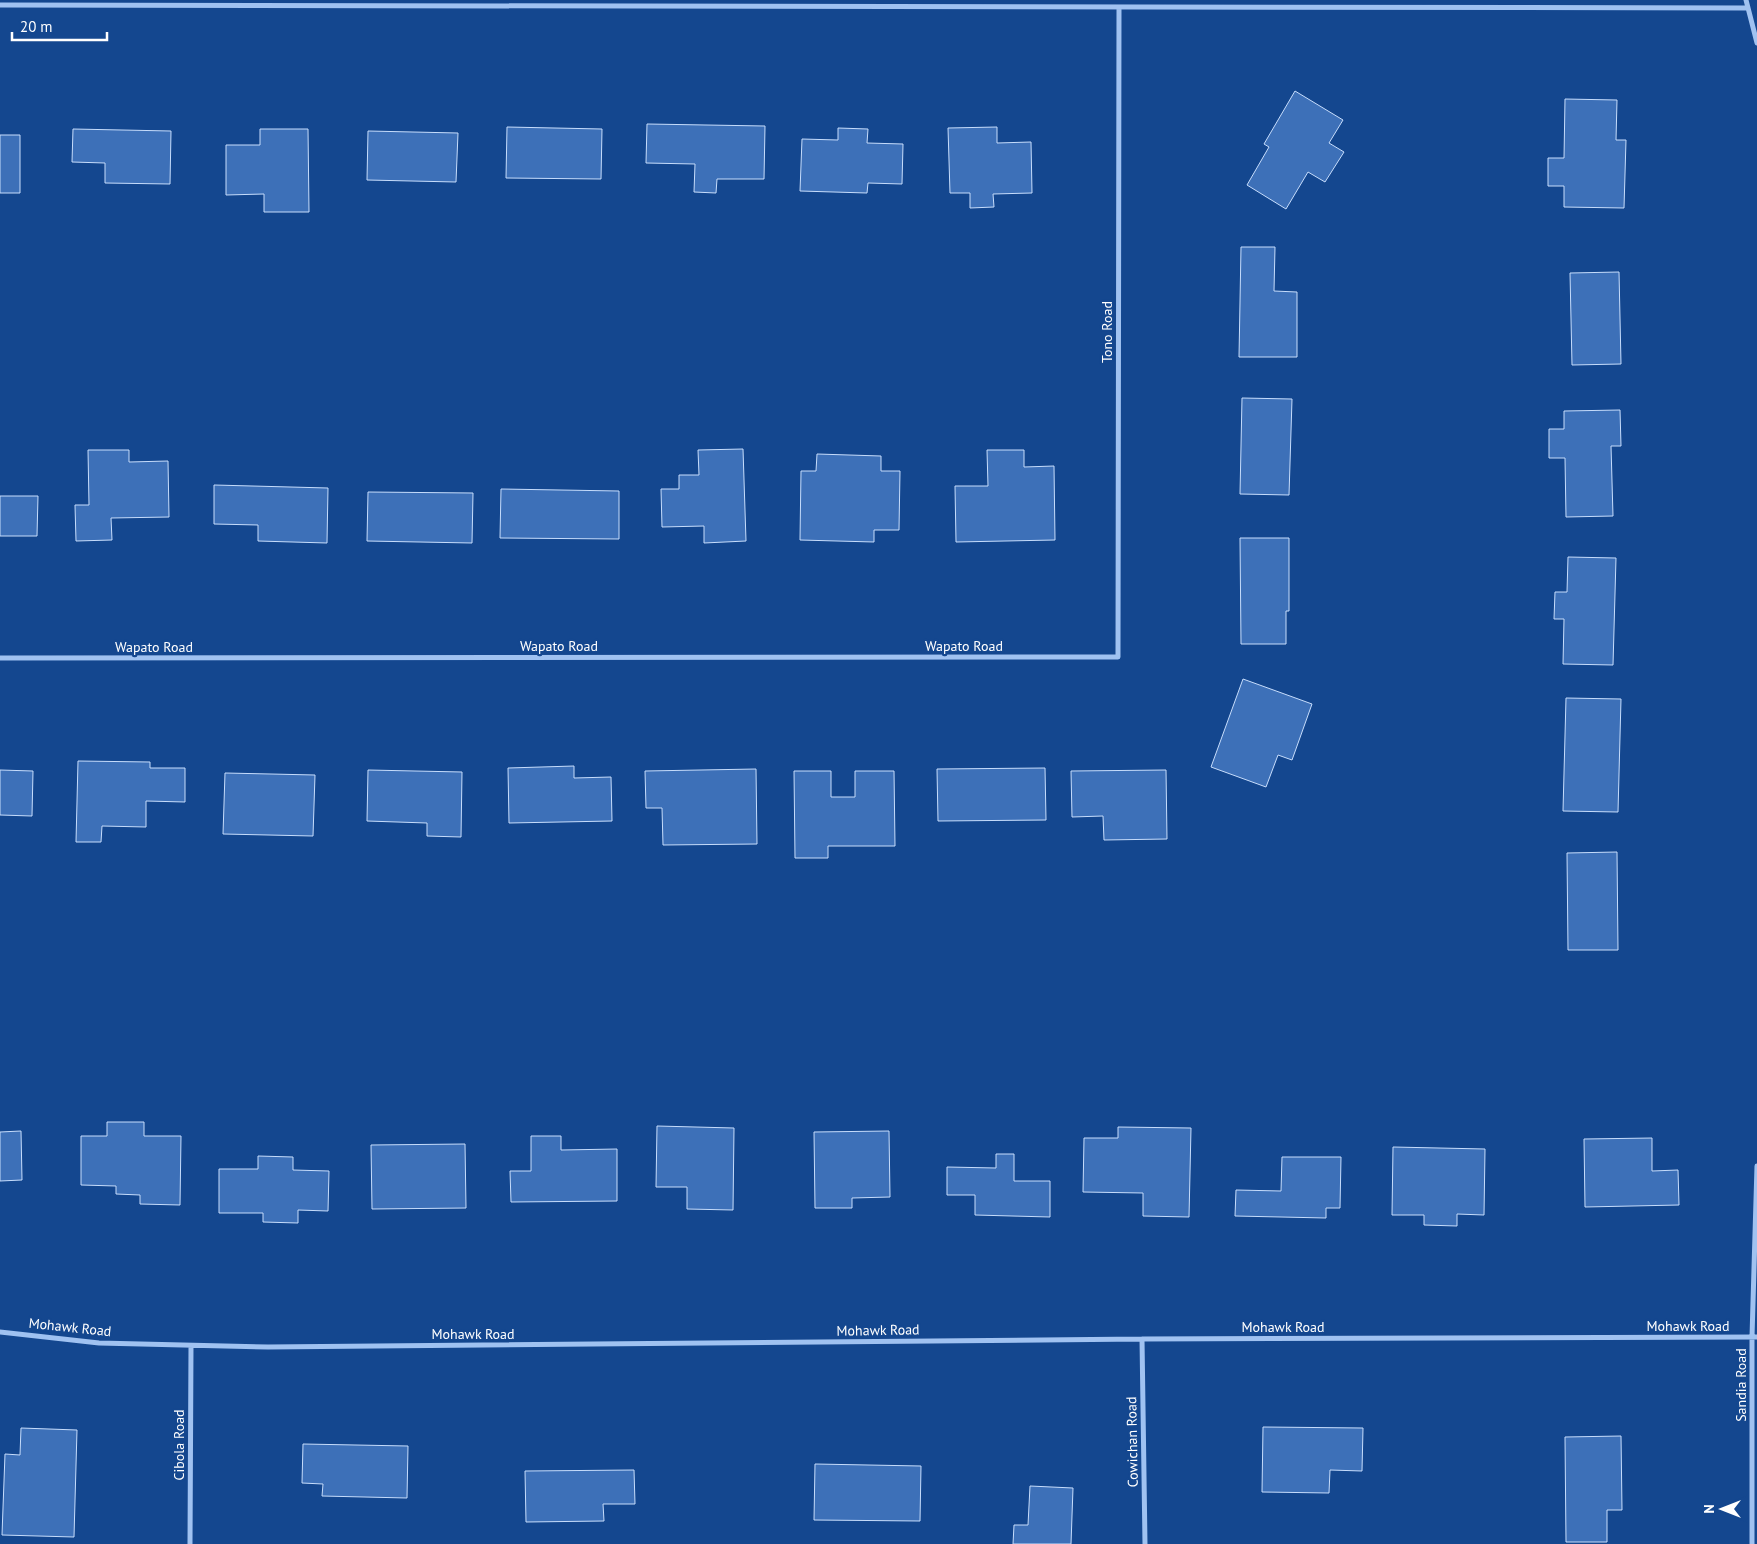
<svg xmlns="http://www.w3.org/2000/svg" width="1757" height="1544" font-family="'PT Sans',sans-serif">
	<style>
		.building { fill: #3d70b8; stroke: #c7ddfc }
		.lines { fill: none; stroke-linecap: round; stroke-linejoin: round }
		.street { stroke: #a0c2f1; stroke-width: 5 }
		.labels { text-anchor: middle; stroke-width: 4.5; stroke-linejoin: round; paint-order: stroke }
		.street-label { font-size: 14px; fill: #fff; stroke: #14478f }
	</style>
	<rect width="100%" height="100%" fill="#14478f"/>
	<!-- building -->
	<path class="building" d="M1295,91L1343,120L1329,143L1344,152L1325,182L1308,172L1286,209L1247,185L1269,147L1264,144Z
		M1565,99L1617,100L1616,140H1626L1624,208L1564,207V186H1548V158H1564Z
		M647,124L765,126L764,179H717L716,193L694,192L695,164L646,163Z
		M507,127L602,129L601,179L506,178Z
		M997,127V143L1031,142L1032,193L993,194L994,207L970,208V193H950L948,128Z
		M838,128L868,129L867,143L903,144L902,184L868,183L867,193L800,191L802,139L838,140Z
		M73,129L171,131L170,184L105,183V163L72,162Z
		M260,129H308L309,212H264V194L226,195V145H260Z
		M368,131L458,133L456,182L367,180Z
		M0,135H20V193H0Z
		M1241,247H1275L1274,291L1297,292V357H1239Z
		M1619,272L1621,364L1572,365L1570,273Z
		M1242,398L1292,399L1289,495L1240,494Z
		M1620,410L1621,446H1611L1613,516L1566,517L1565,458H1549V429H1564V411Z
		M743,449L746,541L704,543V526L662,527L661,489H679V475H699L698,450Z
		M88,450H129V462L168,461L169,517L111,518L112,540L76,541L75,505H89Z
		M987,450H1024V467L1054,466L1055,540L956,542L955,486H988Z
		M817,454L881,456V471H900L899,530H874V542L800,540L801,471H816Z
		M214,485L328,488L327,543L258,541V525L214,524Z
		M501,489L619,491V539L500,538Z
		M368,492L473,493L472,543L367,541Z
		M0,496H38L37,536H0Z
		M1240,538H1289V611H1286V644H1241Z
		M1568,557L1616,558L1613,665L1563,664L1564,619H1554L1555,592H1567Z
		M1243,679L1312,704L1292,760L1278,755L1266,787L1211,767Z
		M1566,698L1621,699L1618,812L1563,811Z
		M78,761L150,762V768H185V802L146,801V827L102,826L101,842H76Z
		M574,766V778L611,777L612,821L509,823L508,768Z
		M1045,768L1046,820L938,821L937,769Z
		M756,769L757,844L663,845L662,808H646L645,771Z
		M0,770L33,771L32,816L0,815Z
		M368,770L462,772L461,837L427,836V823L367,821Z
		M1166,770L1167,839L1104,840L1103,816L1072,817L1071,771Z
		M794,771H831V797H855V771H894L895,846H828V858H795Z
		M225,773L315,775L313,836L223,834Z
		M1617,852L1618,950H1568L1567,853Z
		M107,1122H144V1136H181L180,1205L140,1204V1195L116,1194V1186L81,1185V1136H107Z
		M657,1126L734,1128L733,1210L687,1209V1187H656Z
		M1118,1127L1191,1128L1189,1217L1143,1216V1193L1083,1192L1084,1138H1118Z
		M21,1131L22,1180L0,1181V1132Z
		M889,1131L890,1197L852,1198V1208H815L814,1132Z
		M531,1136H561V1150L617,1149V1201L511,1202L510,1171H531Z
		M1652,1138V1171L1678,1170L1679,1205L1585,1207L1584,1139Z
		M465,1144L466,1208L372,1209L371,1145Z
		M1393,1147L1485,1149L1484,1215L1457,1214V1226L1424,1225V1215H1392Z
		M996,1154H1014V1181H1050V1217L975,1215V1195H947V1167L996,1168Z
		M258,1156L293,1157V1170L329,1171L328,1211L298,1210V1223L263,1222V1213H219V1169H258Z
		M1282,1157H1341L1340,1208H1326V1218L1235,1216L1236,1190L1281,1191Z
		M1263,1427L1363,1428L1362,1471L1330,1470L1329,1493L1262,1492Z
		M21,1428L77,1430L74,1537L2,1535L5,1454L20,1455Z
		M1621,1436L1622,1510H1607V1542H1566L1565,1437Z
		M303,1444L408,1446L407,1498L322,1496L323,1484L302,1483Z
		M815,1464L921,1466L920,1521L814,1520Z
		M634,1470L635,1504H603L604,1521L526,1522L525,1471Z
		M1030,1486L1073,1488L1071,1544H1013L1014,1525H1028Z"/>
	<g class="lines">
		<!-- street -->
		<path class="street" d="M1746,0L1757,43
			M0,5L1747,8
			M0,658L1118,657L1119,8
			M0,1332L99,1343L268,1347L1142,1339L1757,1337
			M1142,1339L1145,1544
			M190,1544L191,1346
			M1752,1544V1337L1757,1166"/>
	</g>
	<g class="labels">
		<!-- street labels -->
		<g class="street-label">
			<text transform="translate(1107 332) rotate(-90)" y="5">Tono Road</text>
			<text x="559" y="651">Wapato Road</text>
			<text x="964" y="651">Wapato Road</text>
			<text x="154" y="652">Wapato Road</text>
			<text x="1688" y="1331">Mohawk Road</text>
			<text transform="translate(70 1327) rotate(6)" y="5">Mohawk Road</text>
			<text x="1283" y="1332">Mohawk Road</text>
			<text transform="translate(878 1330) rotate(-1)" y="5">Mohawk Road</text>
			<text x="473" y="1339">Mohawk Road</text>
			<text transform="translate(1741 1385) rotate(-90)" y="5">Sandia Road</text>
			<text transform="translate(1132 1442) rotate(-91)" y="5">Cowichan Road</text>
			<text transform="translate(179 1445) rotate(-90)" y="5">Cibola Road</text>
		</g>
	</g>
	<!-- north arrow -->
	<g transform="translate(1722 1509) rotate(270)" stroke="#14478f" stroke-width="4" paint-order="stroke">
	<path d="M0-4L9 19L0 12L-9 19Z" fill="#ffffff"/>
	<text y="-8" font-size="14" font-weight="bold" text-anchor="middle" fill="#ffffff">N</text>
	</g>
	<!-- scale -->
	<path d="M12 32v8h95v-8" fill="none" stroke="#ffffff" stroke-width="2.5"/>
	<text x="20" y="32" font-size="15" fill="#ffffff" stroke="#14478f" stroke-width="4" paint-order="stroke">20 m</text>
</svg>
